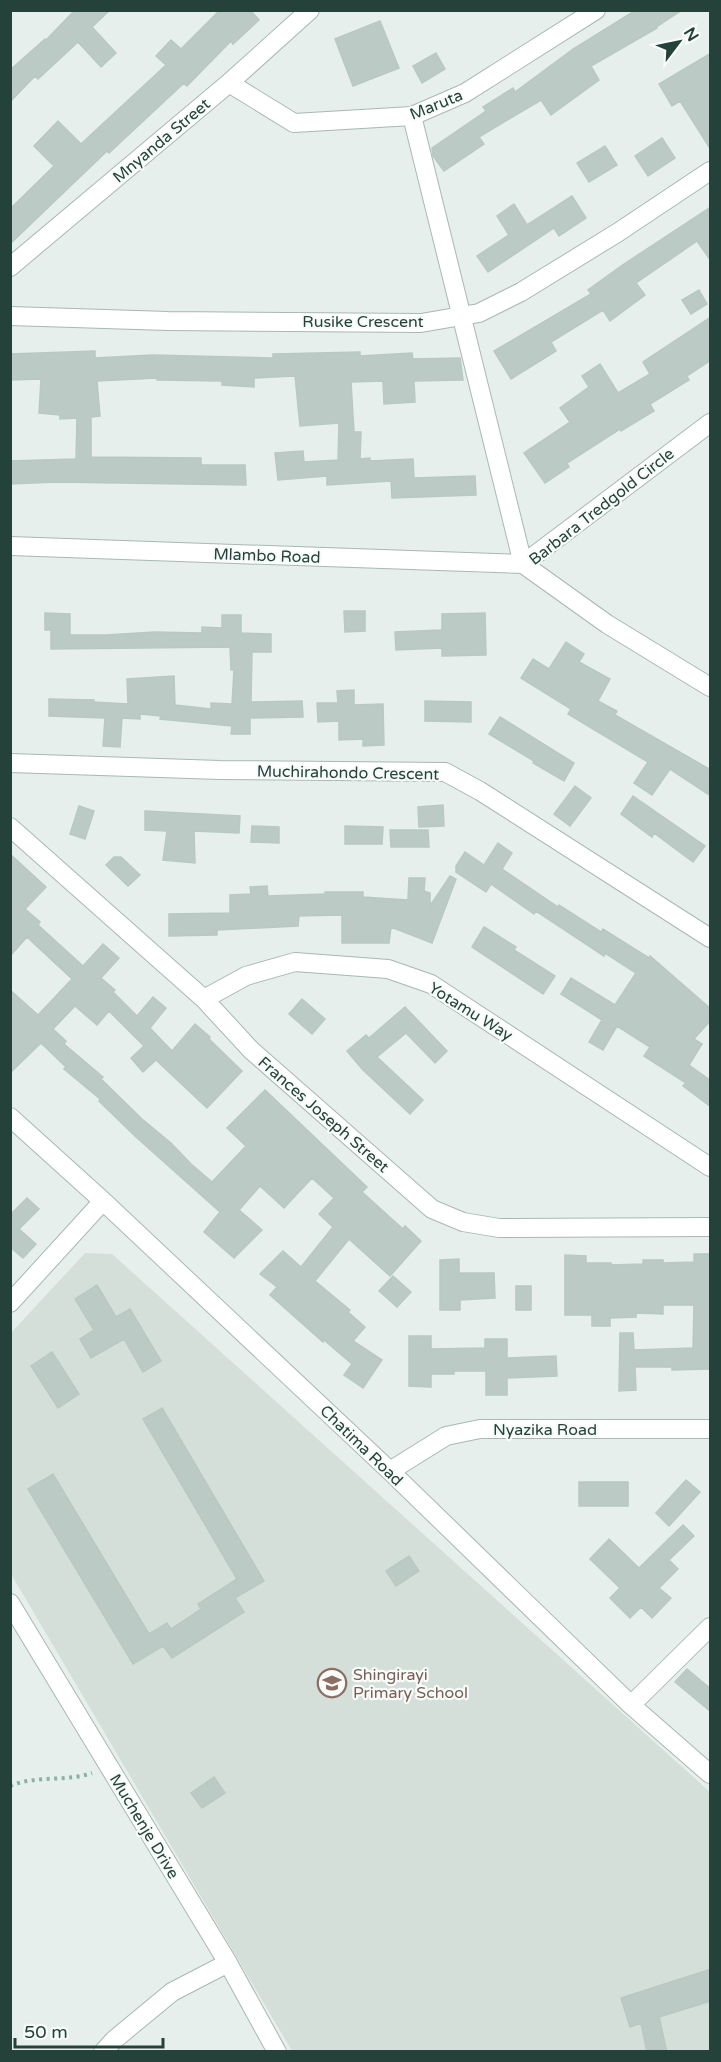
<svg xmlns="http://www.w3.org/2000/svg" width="721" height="2062" font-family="'Varela Round',sans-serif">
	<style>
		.built { fill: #d4dfda }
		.building { fill: #bbcac4; stroke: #b8c9c2; stroke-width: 1.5 }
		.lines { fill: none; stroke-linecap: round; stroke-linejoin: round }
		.minor-casing { stroke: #a8b8b2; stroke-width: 20 }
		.path { stroke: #86b3a5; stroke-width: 4; stroke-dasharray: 3 4.5; stroke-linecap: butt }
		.minor { stroke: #fff; stroke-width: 18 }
		.labels { text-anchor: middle; stroke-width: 4.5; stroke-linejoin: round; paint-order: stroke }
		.street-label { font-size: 16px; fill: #24423a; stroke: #f7fbf9 }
		.education-label { font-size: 16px; fill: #785e54; stroke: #f7fbf9; text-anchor: start }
	</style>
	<rect width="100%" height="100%" fill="#e6efeb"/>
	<!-- built -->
	<path class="built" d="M85,1253L112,1254L710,1792V2051H292L11,1574L10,1334Z"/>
	<!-- building -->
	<path class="building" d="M75,10H110L92,27L116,53L101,67L78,42L38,79L35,76L10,102V70L45,39L46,40Z
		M220,10H250L259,20L233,44L231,41L187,86L184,83L109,153L107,151L10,244V209L54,166L34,146L58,121L81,144L166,65L156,56L171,40L181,49Z
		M636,10H682L656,27L657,28L591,66L599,80L551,115L541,100L479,137L484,144L444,171L433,156L432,148L486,111L483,107L513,88L515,92L573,49Z
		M380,21L399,68L353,86L335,39Z
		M436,53L445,69L422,83L413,66Z
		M711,53V150L680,101L672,106L659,84Z
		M662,138L675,158L648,176L635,156Z
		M605,146L617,165L589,182L577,163Z
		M572,196L586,218L559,236L554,228L488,272L477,256L509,235L497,216L514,204L527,225Z
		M711,207V261L697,241L636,283L645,295L610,321L603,310L551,342L556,351L511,379L494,351L591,294L588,290L621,266Z
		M699,290L707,304L691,314L682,300Z
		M711,317V360L687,376L689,380L650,404L654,411L621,431L620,429L567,463L569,467L545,483L524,453L570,422L560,408L589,387L582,376L600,364L618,393L650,374L643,362Z
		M95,351V358L152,355L273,358V354L360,352V356L412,353L413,359L460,358L463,380L414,381L415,402L384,404L383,381L351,382L354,432H361L360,459L370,458V461L413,459L414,478L475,476L476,495L392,498L391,481L327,485V476L278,480L275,453L303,451L304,462L338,460L339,423L300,426L295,376L254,378V387L222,385V381L157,380V378L97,381L100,416L91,417V457L201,458V465H245L246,485L56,482L10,484V461L76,459L77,418L60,419V415L39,413L41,379L10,380V354Z
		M344,611H365V631L345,632Z
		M45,613L70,614V635H106L154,632L202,633V627L222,628V615H241V633L271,634V652H252L251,702L302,701L303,717L250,718V734H231L232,726L160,719L161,716L140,714V719L122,718L120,747L103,746L105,718L49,716V699L94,700V702L128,704L127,679L174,676L175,705L211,709V703L232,704L234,670H231L230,647L51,649V630H45Z
		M485,613L486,655L442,656V648L396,650L395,632L442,630V614Z
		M566,642L584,654L579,662L610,679L598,701L617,711L615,715L711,770V796L670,769L652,795L634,783L648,762L568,714L571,709L521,678L533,659L549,669Z
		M354,690V705L383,704L384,745L363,746V739L339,740V721L318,722L317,703H338L337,691Z
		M425,701L471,702V722L425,721Z
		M500,717L574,763L564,781L533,763L534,761L489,734Z
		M575,786L591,798L570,826L554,814Z
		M633,796L705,846L693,862L654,833L652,837L621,814Z
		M443,805L444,826L419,827L418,807Z
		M79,806L94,811L85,839L70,834Z
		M145,811L240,816L239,833L194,831L195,863L163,860L167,831L145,830Z
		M252,826L279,827V843L251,842Z
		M345,826L383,827L382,844H345Z
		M390,830H428L429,847H391Z
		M498,843L512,853L502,869L558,907L559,905L601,932L603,929L649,958L650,956L711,1009V1020L694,1039L702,1044L689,1065L711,1081V1107L683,1086L686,1083L644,1056L650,1047L617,1026L603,1050L589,1042L602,1020L561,994L571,978L615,1005L636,973L605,953L604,956L536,911L534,914L491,884L486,892L456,872V866L465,852L484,865Z
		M10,854L46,887L25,909L40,922L38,925L83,966L103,944L119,958L101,978L115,990L113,992L137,1016L153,997L166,1008L150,1028L172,1051L195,1024L210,1037L209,1039L242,1071L207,1108L156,1060L143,1072L131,1058L144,1046L109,1011L97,1025L75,1006L53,1029L66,1041L64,1044L103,1077L101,1079L142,1119L171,1143L191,1164L212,1182L246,1146L227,1128L265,1090L367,1187L362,1192L403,1229L405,1226L421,1241L390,1276L349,1239L315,1281L350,1310L348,1312L365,1327L353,1341L382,1360L363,1388L344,1375L352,1364L324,1340L323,1342L270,1295L277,1287L260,1274L283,1251L301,1267L333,1227L319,1214L334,1198L312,1178L284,1208L260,1186L239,1210L262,1230L234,1258L204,1232L220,1212L136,1137L99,1101L100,1099L64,1069L66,1067L41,1043L10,1073V990L38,1015L72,979L27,937L10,956Z
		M114,857H121L140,875L128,886L106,865Z
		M450,876L456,879L432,943L391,927L389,943H342V915L299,916L298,926L217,930V935L169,936V914L230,913V895L251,894L250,887L267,886L268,896L325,894V892H363V897L408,900L409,878H425L424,891L430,893V906Z
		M484,927L516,947L514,950L555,976L543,994L472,947Z
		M302,999L325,1019L312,1034L289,1014Z
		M405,1007L447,1051L435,1063L406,1033L377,1057L423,1100L410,1114L363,1070L347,1051L366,1035L369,1038Z
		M27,1198L39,1209L19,1229L36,1244L23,1258L10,1247V1215Z
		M694,1254H711L710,1369L672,1370V1367H635L636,1390L619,1391L620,1333H633L634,1350L693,1348L694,1305H663V1314L636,1313V1317L610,1318V1326H592V1315H565V1255L586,1256V1263H611V1265L643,1264V1260H663V1263L694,1262Z
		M459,1259V1273H494L495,1298L460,1300V1310H440V1260Z
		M393,1276L411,1292L397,1307L379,1291Z
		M97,1285L116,1317L130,1309L161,1361L143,1372L124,1339L91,1358L80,1339L94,1330L75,1299Z
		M516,1286H531V1310H516Z
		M409,1336H431V1349L485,1348V1339H507V1358L556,1356L557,1376L507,1378V1395H486V1371H454V1374H431V1387L409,1386Z
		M52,1352L79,1394L58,1408L31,1366Z
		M162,1408L264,1581L235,1598L244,1612L172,1658L163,1646L133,1664L28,1489L53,1474L149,1634L167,1623L171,1629L201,1609L198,1604L237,1579L143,1419Z
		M686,1480L700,1492L669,1526L656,1513Z
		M579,1482H628V1506H579Z
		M683,1525L694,1536L669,1560L678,1569L659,1588L671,1598L652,1618L641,1607L630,1618L610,1598L620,1588L590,1559L609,1539L639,1568Z
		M409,1556L419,1571L396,1586L386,1571Z
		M687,1669L711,1689V1712L675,1682Z
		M214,1777L225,1793L202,1808L191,1793Z
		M711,1969V2001L659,2017L667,2052H647L641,2023L630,2027L621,1998Z"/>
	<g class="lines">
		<!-- minor casing -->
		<g class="minor-casing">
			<path id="minor" d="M229,83L294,123L412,116L465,93L596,10
				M10,267L229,83L310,10
				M10,316L168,321L421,323L479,313L521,292L617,233L710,171
				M710,423L523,564L607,624L710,687
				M10,546L523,564L412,116
				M10,763L220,770L445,772L480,791L710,938
				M10,827L204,999L251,1050L432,1209L463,1222L499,1228L710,1227
				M204,999L246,976L295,962L388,969L431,984L710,1167
				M10,1117L103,1201L390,1471L631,1705L710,1774
				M10,1303L103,1201
				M390,1471L446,1436L480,1429H710
				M10,1603L228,1963L277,2052
				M631,1705L710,1627
				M103,2052L114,2040L172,1992L228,1963"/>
		</g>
		<!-- path -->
		<path class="path" d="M10,1786C35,1775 66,1782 92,1773"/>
		<!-- minor -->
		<use href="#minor" class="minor"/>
	</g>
	<!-- icons -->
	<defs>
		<g id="school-ring" transform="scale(1.5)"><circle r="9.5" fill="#f7fbf9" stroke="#8d6e63" stroke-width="1.5"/><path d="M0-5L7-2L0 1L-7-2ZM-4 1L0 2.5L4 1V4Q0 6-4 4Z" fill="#8d6e63"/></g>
	</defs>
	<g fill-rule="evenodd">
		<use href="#school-ring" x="332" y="1683"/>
	</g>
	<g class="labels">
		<!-- street labels -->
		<g class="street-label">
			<text transform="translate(436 104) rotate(-22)" y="6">Maruta</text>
			<text transform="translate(161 140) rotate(-40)" y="6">Mnyanda Street</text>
			<text x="363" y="327">Rusike Crescent</text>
			<text transform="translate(601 506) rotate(-38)" y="6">Barbara Tredgold Circle</text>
			<text transform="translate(267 555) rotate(2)" y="6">Mlambo Road</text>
			<text transform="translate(348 772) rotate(1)" y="6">Muchirahondo Crescent</text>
			<text transform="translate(471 1011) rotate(32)" y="6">Yotamu Way</text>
			<text transform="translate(324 1114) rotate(41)" y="6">Frances Joseph Street</text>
			<text x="545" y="1435">Nyazika Road</text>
			<text transform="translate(362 1445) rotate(44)" y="6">Chatima Road</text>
			<text transform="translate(145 1826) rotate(59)" y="6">Muchenje Drive</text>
		</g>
		<!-- education labels -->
		<g class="education-label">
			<text x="353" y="1680">Shingirayi<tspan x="353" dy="18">Primary School</tspan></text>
		</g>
	</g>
	<!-- border -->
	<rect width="721" height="2062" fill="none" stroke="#24423a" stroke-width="24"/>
	<!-- north arrow -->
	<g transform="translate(679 42) rotate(58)" stroke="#f7fbf9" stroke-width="4.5" paint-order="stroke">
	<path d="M0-4.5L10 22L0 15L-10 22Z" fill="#24423a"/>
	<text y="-9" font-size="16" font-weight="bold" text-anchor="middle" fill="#24423a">N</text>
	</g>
	<!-- scale -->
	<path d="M15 2038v9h148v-9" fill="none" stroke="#24423a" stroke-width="3"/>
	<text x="24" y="2038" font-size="18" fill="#24423a" stroke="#f7fbf9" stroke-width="4.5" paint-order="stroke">50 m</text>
</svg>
